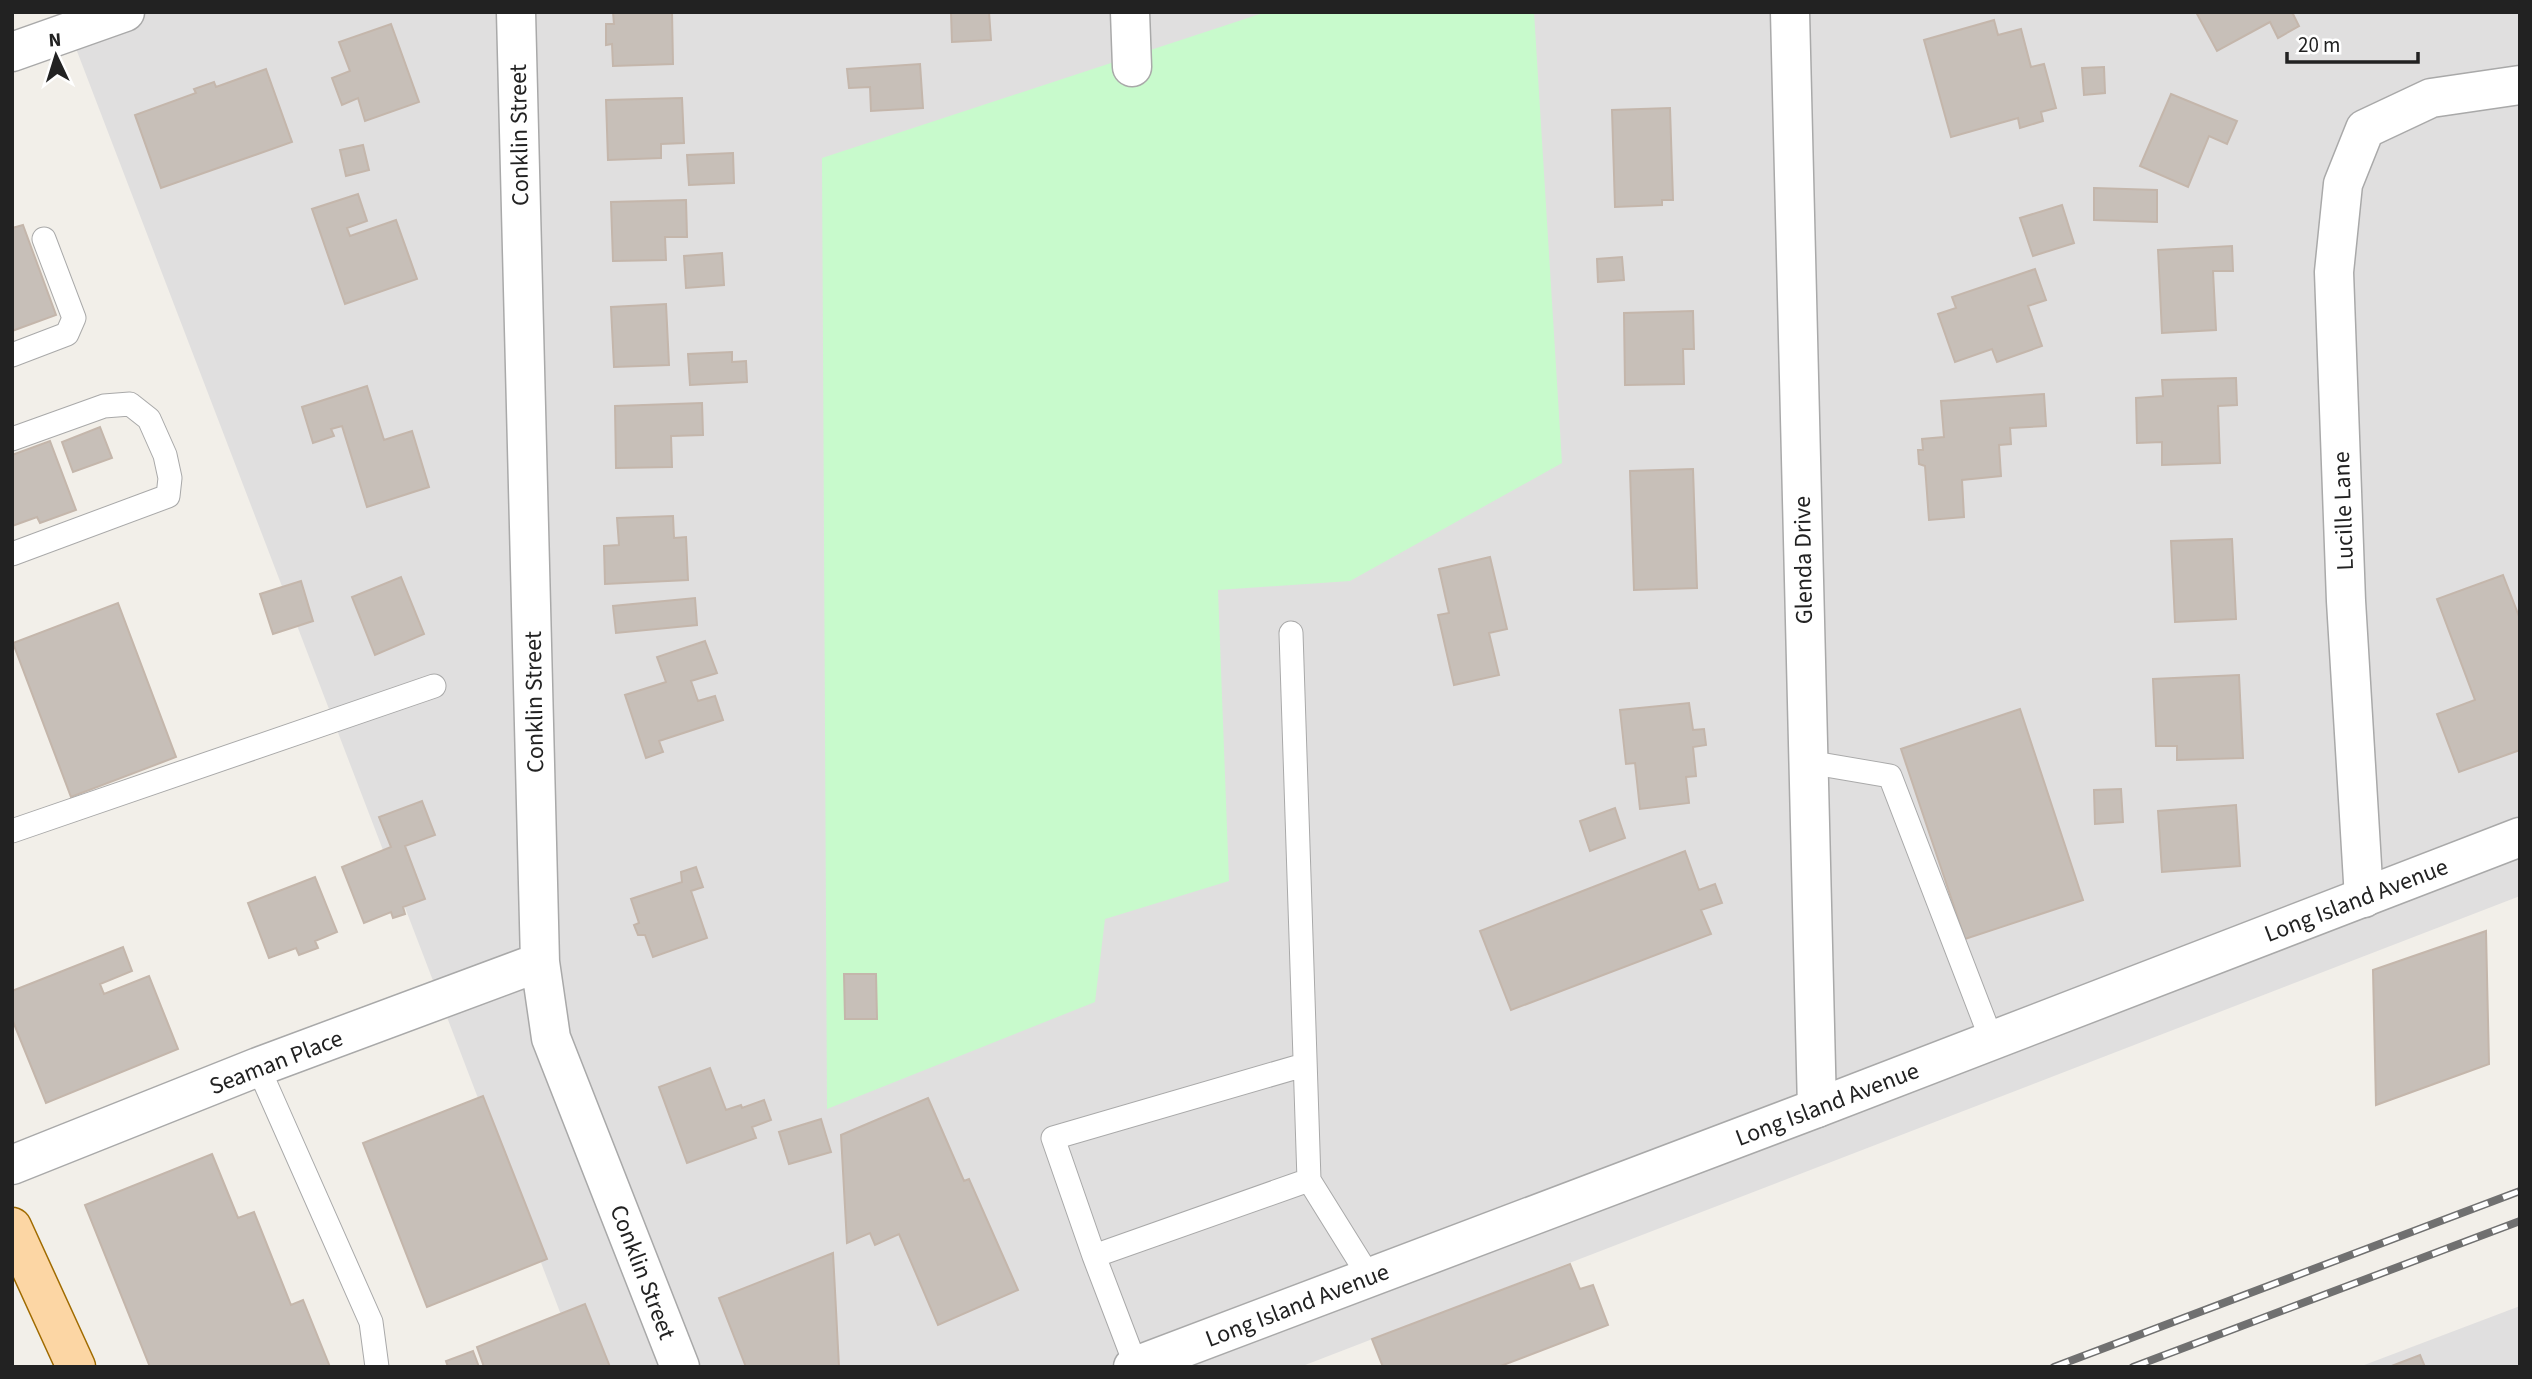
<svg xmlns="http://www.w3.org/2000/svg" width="2532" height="1379" font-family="'Source Sans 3',sans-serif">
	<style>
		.residential { fill: #e0dfdf }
		.park { fill: #c8facc }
		.building { fill: #c7bfb8; stroke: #c4b6ab; stroke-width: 2 }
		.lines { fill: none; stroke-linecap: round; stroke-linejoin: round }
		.service-casing { stroke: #a9a9a9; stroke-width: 25 }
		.minor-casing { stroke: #a9a9a9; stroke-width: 41 }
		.tertiary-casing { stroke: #a9a9a9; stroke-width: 41 }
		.primary-casing { stroke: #a06b00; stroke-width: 41 }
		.service { stroke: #fff; stroke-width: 23 }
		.minor { stroke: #fff; stroke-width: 38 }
		.tertiary { stroke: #fff; stroke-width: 38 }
		.primary { stroke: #fcd6a4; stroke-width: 38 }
		.rail-casing { stroke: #707070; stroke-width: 8 }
		.rail { stroke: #fff; stroke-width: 5; stroke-dasharray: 16; stroke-linecap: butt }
		.labels { text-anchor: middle; stroke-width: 5; stroke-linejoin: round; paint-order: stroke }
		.street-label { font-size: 24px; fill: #222; stroke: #fff }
	</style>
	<rect width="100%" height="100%" fill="#f2efe9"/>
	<!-- residential -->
	<path class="residential" d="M62,12H2520V896L1300,1367H581Z
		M2520,1306V1367H2359Z"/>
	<!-- park -->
	<path class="park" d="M1266,12H1534L1562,463L1350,581L1218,590L1229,881L1105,919L1095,1002L827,1109L822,158Z"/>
	<!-- building -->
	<path class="building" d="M613,12H672L673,64L613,66L612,44L606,45V24H614Z
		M951,12H989L991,40L952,42Z
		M2196,12H2292L2299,26L2278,38L2270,22L2217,51Z
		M1994,20L1998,35L2021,29L2031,67L2044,64L2056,108L2041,112L2043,121L2020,128L2018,118L1951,137L1924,40Z
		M391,24L419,102L365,121L358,98L342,105L332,78L350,71L339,42Z
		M920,64L923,108L871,111L870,87L849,88L847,69Z
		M2104,67L2105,93L2084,95L2082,68Z
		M266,69L292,142L161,188L135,115L196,93L194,89L214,82L216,87Z
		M2171,94L2237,121L2227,144L2209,136L2188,187L2140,166Z
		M682,98L684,143L661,144V158L608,160L606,100Z
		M1670,108L1673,200H1662V205L1615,207L1612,110Z
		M363,145L369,170L346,176L340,150Z
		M733,153L734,183L689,185L687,155Z
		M2094,188L2157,190V222L2094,220Z
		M358,194L367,221L347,228L350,236L396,220L417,279L345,304L312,209Z
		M686,200L687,237H665L666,260L613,261L611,202Z
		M2062,205L2074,243L2033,256L2020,218Z
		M23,225L56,315L12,331V228Z
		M2232,246L2233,271H2213L2216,330L2162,333L2158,250Z
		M722,253L724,285L686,288L684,256Z
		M1622,257L1624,280L1598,282L1597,259Z
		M2035,269L2046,300L2028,306L2042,346L1997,362L1992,349L1955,362L1938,314L1956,308L1952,297Z
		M666,304L669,365L614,367L611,307Z
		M1693,311L1694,349H1683L1684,384L1625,385L1624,313Z
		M732,352V362L746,361L747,382L690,385L688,354Z
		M2236,378L2237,405L2218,406L2220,463L2162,465V442L2137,443L2136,398L2163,396L2162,380Z
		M367,386L384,440L412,431L429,487L367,507L342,426L331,429L334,436L313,443L302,407Z
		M2044,394L2046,426L2010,428L2011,444L1999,445L2001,476L1962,480L1964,517L1929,520L1925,466L1919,464L1918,450H1923L1922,439L1944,437L1941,401Z
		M702,403L703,435L671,436L672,467L616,468L615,406Z
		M100,427L112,458L73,472L62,442Z
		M50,441L76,510L40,523L37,517L12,526V455Z
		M1693,469L1697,588L1634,590L1630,471Z
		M673,516L674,538L686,537L688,580L605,584L604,546L619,545L617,518Z
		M2232,539L2236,619L2175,622L2171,541Z
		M1490,557L1507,629L1489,633L1499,675L1454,685L1438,615L1449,613L1439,569Z
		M2503,575L2520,619V750L2459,772L2437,714L2475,700L2437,599Z
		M401,577L424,634L375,655L352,597Z
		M301,581L313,621L273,634L260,594Z
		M695,598L697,625L616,633L613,606Z
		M118,603L176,757L71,797L13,643Z
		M705,641L717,673L691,681L698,701L715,696L723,720L659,741L663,752L646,758L625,695L666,682L657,657Z
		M2239,675L2243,758L2177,760V746H2156L2153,679Z
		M1689,703L1693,730L1704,729L1706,745L1693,747L1696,776L1686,777L1689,803L1640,809L1635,763L1626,764L1620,710Z
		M2020,709L2083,900L1965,939L1901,749Z
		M2121,789L2123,822L2095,824L2094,790Z
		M422,801L435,835L405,846L425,899L403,907L405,914L393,918L391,912L364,923L342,867L391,847L379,817Z
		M2236,805L2240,866L2162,872L2158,811Z
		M1615,808L1625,838L1590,851L1580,821Z
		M1685,851L1699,890L1715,884L1722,903L1701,910L1711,934L1511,1010L1480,931Z
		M696,867L703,887L691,891L707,938L653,957L645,935H638L634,925L639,923L631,899L682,882L681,872Z
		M315,877L337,932L315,941L318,948L299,955L296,948L269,958L248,903Z
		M2486,931L2489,1064L2376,1105L2373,970Z
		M123,947L132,971L100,984L104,994L149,976L178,1049L46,1103L12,1019V991Z
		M844,974H876L877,1019H845Z
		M710,1068L726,1110L741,1105L742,1108L764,1100L771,1120L752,1127L756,1138L687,1163L659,1087Z
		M483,1096L547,1259L427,1307L363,1143Z
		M928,1098L964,1181L969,1179L1018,1290L938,1325L899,1234L875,1245L870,1233L847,1243L841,1135Z
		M821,1119L831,1152L789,1164L779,1132Z
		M212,1154L238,1218L254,1212L291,1305L303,1300L330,1367H150L85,1205Z
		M833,1253L839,1367H746L719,1298Z
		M1570,1264L1580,1289L1593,1285L1608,1325L1498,1367H1383L1372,1339Z
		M585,1304L610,1367H484L477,1347Z
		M473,1351L479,1367H448L446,1361Z
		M2420,1355L2425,1367H2389Z"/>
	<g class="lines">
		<!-- service casing -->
		<g class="service-casing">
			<path id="service" d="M12,355L67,334L74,318L44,239
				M12,439L104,406L130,404L149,419L165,455L170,478L168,496L12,554
				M1291,633L1309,1180L1370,1278
				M1808,762L1890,776L1992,1041
				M12,831L434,686
				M258,1067L371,1322L377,1367
				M1094,1256L1309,1180
				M1136,1366L1094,1256L1053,1138L1304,1065"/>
		</g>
		<!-- minor casing -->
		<g class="minor-casing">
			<path id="minor" d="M516,12L540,962L551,1038L680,1367
				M1130,12L1132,67
				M1790,12L1817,1108
				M12,52L125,12
				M2364,898L2346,601L2334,272L2343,184L2365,129L2431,98L2520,85
				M12,1165L258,1067L540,962"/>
		</g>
		<!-- tertiary casing -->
		<g class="tertiary-casing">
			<path id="tertiary" d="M1133,1367L1817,1108L2520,837"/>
		</g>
		<!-- primary casing -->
		<g class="primary-casing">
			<path id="primary" d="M12,1227L76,1367"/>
		</g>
		<!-- service -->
		<use href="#service" class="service"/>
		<!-- minor -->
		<use href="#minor" class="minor"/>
		<!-- tertiary -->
		<use href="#tertiary" class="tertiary"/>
		<!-- primary -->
		<use href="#primary" class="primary"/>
		<!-- rail casing -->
		<g class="rail-casing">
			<path id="rail" d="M2054,1367L2520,1191
				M2133,1367L2520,1221"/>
		</g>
		<!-- rail -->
		<use href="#rail" class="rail"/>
	</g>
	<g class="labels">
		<!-- street labels -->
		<g class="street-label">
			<text transform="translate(519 135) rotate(-91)" y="8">Conklin Street</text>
			<text transform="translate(2343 511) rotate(-92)" y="8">Lucille Lane</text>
			<text transform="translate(1803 560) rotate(-91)" y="8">Glenda Drive</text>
			<text transform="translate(534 702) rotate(-91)" y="8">Conklin Street</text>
			<text transform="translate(2356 900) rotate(-21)" y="8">Long Island Avenue</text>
			<text transform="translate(276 1062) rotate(-21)" y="8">Seaman Place</text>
			<text transform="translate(1827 1104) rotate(-21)" y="8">Long Island Avenue</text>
			<text transform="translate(643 1272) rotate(69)" y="8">Conklin Street</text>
			<text transform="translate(1297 1305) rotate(-21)" y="8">Long Island Avenue</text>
		</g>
	</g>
	<!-- border -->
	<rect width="2532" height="1379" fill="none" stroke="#222222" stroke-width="28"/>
	<!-- north arrow -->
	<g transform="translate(56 56) rotate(356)" stroke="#ffffff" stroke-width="5" paint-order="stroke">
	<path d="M0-5L12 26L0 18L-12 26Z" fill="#222222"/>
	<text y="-10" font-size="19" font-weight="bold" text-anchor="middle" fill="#222222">N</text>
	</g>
	<!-- scale -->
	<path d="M2287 52v10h131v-10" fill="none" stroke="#222222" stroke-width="3.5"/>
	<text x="2298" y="52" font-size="21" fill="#222222" stroke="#ffffff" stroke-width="5" paint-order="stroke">20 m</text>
</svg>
